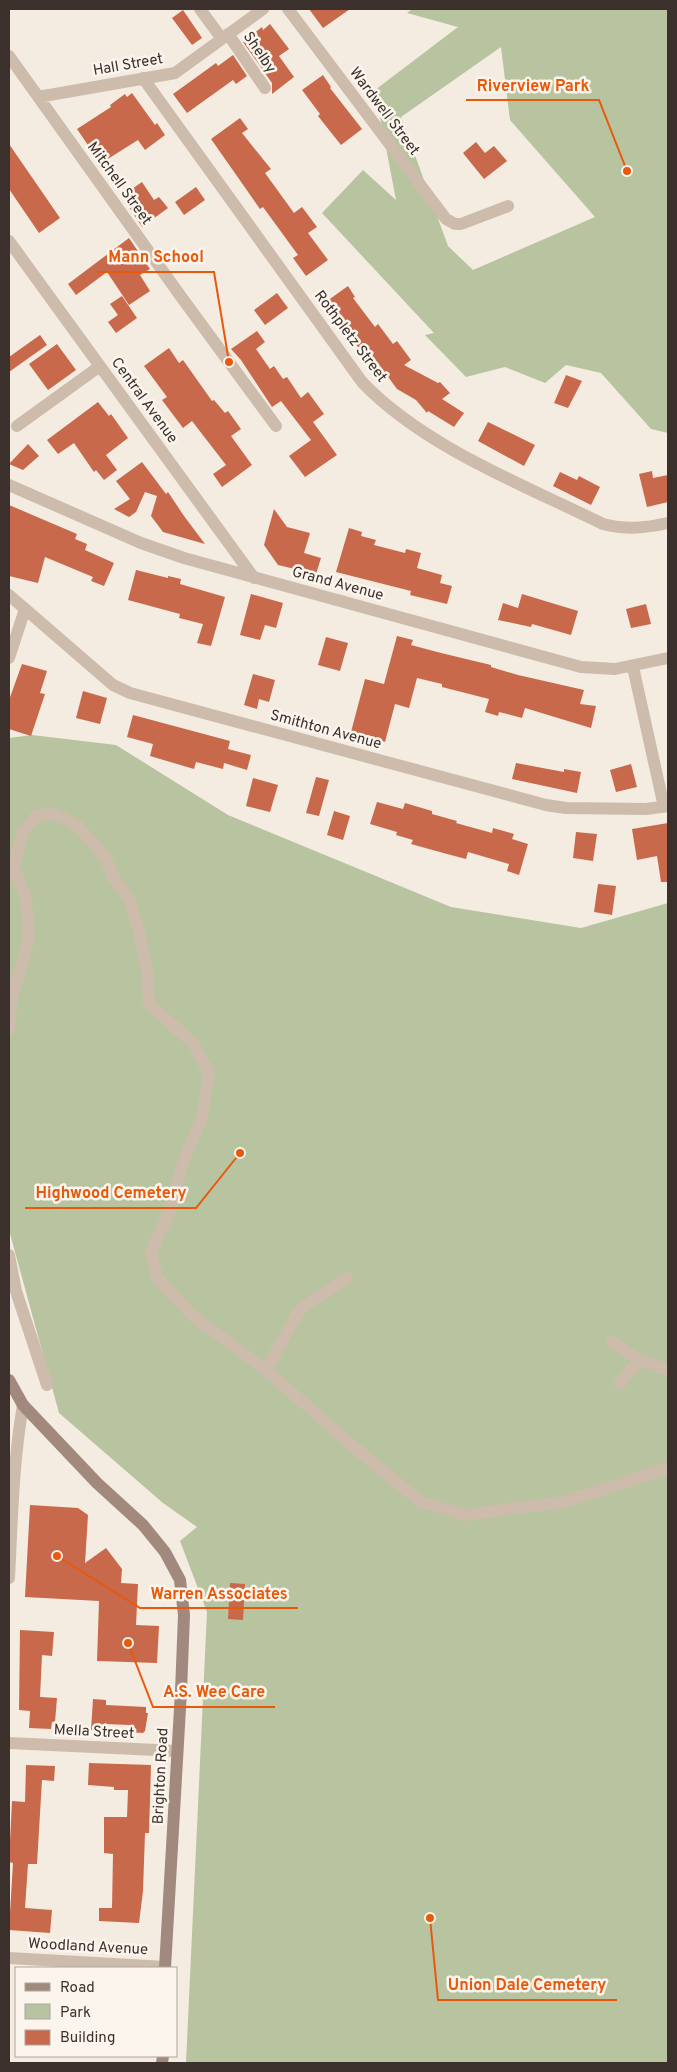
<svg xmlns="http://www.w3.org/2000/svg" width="677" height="2072" font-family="Overpass,sans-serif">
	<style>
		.green { fill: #b8c4a0; fill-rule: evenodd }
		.building { fill: #c8694b }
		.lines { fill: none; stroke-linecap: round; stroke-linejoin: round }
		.street { stroke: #cdbbac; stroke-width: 12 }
		.secondary { stroke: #a18a7d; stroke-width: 12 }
		.labels { text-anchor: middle; stroke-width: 5; stroke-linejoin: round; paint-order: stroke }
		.street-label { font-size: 15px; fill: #3b302b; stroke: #fbf5ee }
		.leader { fill: none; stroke: #e8590c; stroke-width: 2 }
		.callout-dot { fill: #e8590c; stroke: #fbf5ee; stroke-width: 2 }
		.callout-label { font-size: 16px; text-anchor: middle; font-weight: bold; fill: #e8590c; stroke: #fbf5ee; stroke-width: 5; stroke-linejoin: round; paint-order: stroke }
	</style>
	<rect width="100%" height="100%" fill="#f4ebe1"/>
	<!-- green -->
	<path class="green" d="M412,9H668V433L651,429L601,373L566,365L545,383L505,367L466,377L425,335L434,333L322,213L363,170L396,200L375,90L458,27L407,13ZM501,47L510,120L595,217L473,270L448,246L401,117Z
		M32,735L116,745L228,815L451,907L581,928L668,903V2063H186L207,1612L180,1541L197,1527L163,1503L59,1413L9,1230V738Z"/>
	<!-- building -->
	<path class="building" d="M309,9H350L323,28Z
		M183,10L202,38L192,45L172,18Z
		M270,24L289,49L279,56L294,77L272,94V83L243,42L262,27L263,30Z
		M233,55L247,76L236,84L233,80L187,113L173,94L216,63L218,66Z
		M323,75L331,87L330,88L362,129L341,145L318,116L320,114L302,90Z
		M132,93L155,125L157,123L165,135L145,150L138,140L103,162L93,146L90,148L77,129L111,107L110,105L125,94L127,97Z
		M240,118L248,129L242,133L271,169L265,173L294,213L302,207L317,227L308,233L328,260L306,276L293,258L298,255L263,207L260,209L211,139Z
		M476,142L485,153L494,146L507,161L484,179L463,153Z
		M9,144L60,218L39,233L9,189Z
		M142,182L154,200L159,197L168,208L142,227L122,196Z
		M196,187L205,200L184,215L175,202Z
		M129,238L150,269L140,275L150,291L129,305L107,272L76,295L68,284Z
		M348,286L355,297L353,298L375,327L378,324L393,344L397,341L411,360L404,365L438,383L440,382L450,393L442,399L464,413L454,427L428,411L427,413L416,400L397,389L367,348L362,352L354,342L356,341L327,301Z
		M277,293L288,308L265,325L254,310Z
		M122,296L137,318L116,333L108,322L118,315L110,304Z
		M257,331L265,342L256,349L270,369L274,366L283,379L287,377L301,398L308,392L324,414L313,422L337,455L305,477L289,456L311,440L281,401L272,407L241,360L231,349Z
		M40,335L47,345L9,372V357Z
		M57,344L76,370L48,390L29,364Z
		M169,348L179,363L183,360L212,401L214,400L225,413L228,411L241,429L231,436L252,465L222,487L213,474L226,465L192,421L183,428L162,400L167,397L144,366Z
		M566,375L582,381L568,408L554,403Z
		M98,402L109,416L111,414L128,438L106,455L117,470L104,480L96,470L94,472L74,443L58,454L47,440Z
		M488,422L535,445L524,466L478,441Z
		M28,444L39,456L23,470L9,464Z
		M142,462L166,494L168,492L184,516L205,544L163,532L151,516L157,496L145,492L136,512L129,517L114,509L130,499L116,481Z
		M652,471L653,478L668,475V502L647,507L639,474Z
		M560,472L577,480L579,476L600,487L591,505L553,486Z
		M9,505L77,534L75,539L87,544L85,550L114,563L104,586L91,581L93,577L45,557L38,583L9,576Z
		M274,509L287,527L310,533L304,553L321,558L316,574L278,565L264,545Z
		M349,528L362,532L361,536L376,540L374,545L405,553L406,549L421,553L417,568L442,575L440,583L452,586L447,604L410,595L411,591L336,572Z
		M136,570L168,578V576L181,579L180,584L225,597L211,646L197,643L203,624L179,618L180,614L128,600Z
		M251,594L283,603L276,628L265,625L260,640L240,635Z
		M522,594L578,611L571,635L532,624L531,627L498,620L503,603L518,608Z
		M646,604L651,624L631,628L626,609Z
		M397,636L413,640L411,645L441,653L491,665V667L518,675L584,690L580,704L596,706L591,728L525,708L522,718L499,712L498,716L485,712L489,699L442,687V684L417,678L409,708L395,704L385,742L351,732L365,679L384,684Z
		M326,637L348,643L340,671L318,665Z
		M22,664L47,671L40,693L45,694L31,736L9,729V700Z
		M253,674L275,680L269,702L259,699L257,709L244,705Z
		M83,691L107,698L100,724L76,718Z
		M133,715L230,741L228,749L251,755L247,770L224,763L223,769L196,762L194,769L150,756L153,744L127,737Z
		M516,763L564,772V769L581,772L577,793L512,779Z
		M631,764L637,787L616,792L610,770Z
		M316,777L329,780L319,816L306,813Z
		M253,778L278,785L270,812L246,806Z
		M377,802L403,809L405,803L432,811V814L457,821L456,823L492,833L493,828L514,834L512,839L528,844L519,875L507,871L509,864L468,852L466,859L447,854L411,844L413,840L396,835L397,832L370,824Z
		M334,811L350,816L343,840L327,835Z
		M668,823V882H661L657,856L637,860L632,829Z
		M576,832L597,834L593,861L573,858Z
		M598,884L616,886L612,915L594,912Z
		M30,1505L78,1508L88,1515L85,1563L106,1548L122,1569L121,1583L138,1584L136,1625L159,1626L157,1663L97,1661L99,1601L25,1597Z
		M230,1583L245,1584L243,1620L228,1619Z
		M20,1630L54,1632L52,1656L42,1655L40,1697L57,1698L55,1722H52L51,1729L29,1728L30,1711L19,1710Z
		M93,1699L106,1700V1705L146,1707V1713H148L145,1731L143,1733L130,1732V1725L105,1724L104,1730H91Z
		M89,1763L151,1765L149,1833H145L143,1891L139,1923L99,1921V1908H112L113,1854L104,1853V1817H127L128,1790H114V1787L88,1785Z
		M26,1765L55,1766L54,1781L42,1780L37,1864H28L25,1908L52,1910L50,1933L9,1930L13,1863L9,1862L12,1801L25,1802Z"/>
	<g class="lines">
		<!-- street -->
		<path class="street" d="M200,9L222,39
			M288,9L446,219L455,224H461L508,206
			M228,34L265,88
			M9,56L182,298L276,426
			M143,78L362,382C424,447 524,485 603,524C627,530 645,528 668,523
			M38,97L175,73L263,9
			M9,241L254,578
			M17,426L100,366
			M9,485L141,543L184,558L581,667L615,669L668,658
			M9,595L113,685L130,693L546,805L566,808L646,809L668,806
			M9,658L25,609
			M633,667L664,807
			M9,1029L12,998L29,938L26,899L14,867L22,833L37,815L55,814L77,825L105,857L115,880L129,899L139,932L148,975L149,1004L193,1043L209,1073L202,1117L184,1160L169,1213L151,1252L157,1278L194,1317L266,1370
			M9,1255L16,1291L47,1385
			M347,1278L300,1309L266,1370L349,1443L421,1502L465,1515L564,1502L668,1468
			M612,1342L639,1360L668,1370
			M620,1383L639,1360
			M9,1578C12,1520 13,1462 23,1405
			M9,1743L177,1751
			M9,1958L165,1967"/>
		<!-- secondary -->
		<path class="secondary" d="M9,1380L23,1405L97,1483L143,1525L165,1552L180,1580L184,1615L181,1691L165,1968
			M162,2063L163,2056"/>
	</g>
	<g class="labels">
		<!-- street labels -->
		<g class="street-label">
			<text transform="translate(260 52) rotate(56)" y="5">Shelby</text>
			<text transform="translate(128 64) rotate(-10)" y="5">Hall Street</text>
			<text transform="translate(385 111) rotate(53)" y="5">Wardwell Street</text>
			<text transform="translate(120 183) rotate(54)" y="5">Mitchell Street</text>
			<text transform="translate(351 336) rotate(53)" y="5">Rothpletz Street</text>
			<text transform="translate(145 400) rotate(54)" y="5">Central Avenue</text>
			<text transform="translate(338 583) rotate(15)" y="5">Grand Avenue</text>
			<text transform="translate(326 729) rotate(15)" y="5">Smithton Avenue</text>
			<text transform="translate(94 1731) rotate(3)" y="5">Mella Street</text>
			<text transform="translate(160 1776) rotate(-87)" y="5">Brighton Road</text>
			<text transform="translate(88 1946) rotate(3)" y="5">Woodland Avenue</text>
		</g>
	</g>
	<!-- callouts -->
	<path class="leader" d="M627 171L599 100H466M229 362L214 272H98M240 1153L196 1208H25M57 1556L140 1608H298M128 1643L153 1707H275M430 1918L438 2000H617"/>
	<g class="callout-dot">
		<circle cx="627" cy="171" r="5"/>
		<circle cx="229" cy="362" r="5"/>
		<circle cx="240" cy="1153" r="5"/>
		<circle cx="57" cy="1556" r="5"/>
		<circle cx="128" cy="1643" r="5"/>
		<circle cx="430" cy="1918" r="5"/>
	</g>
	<g class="callout-label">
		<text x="533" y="91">Riverview Park</text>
		<text x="156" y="262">Mann School</text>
		<text x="111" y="1198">Highwood Cemetery</text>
		<text x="219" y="1599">Warren Associates</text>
		<text x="214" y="1697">A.S. Wee Care</text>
		<text x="527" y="1990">Union Dale Cemetery</text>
	</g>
	<!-- border -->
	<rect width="677" height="2072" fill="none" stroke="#3b302b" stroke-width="20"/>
	<!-- legend -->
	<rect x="15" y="1967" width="162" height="90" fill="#fbf5ee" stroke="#aea6a0"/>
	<rect x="25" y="1983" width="25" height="8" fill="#a18a7d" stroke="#aea6a0"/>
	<text x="60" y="1992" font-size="15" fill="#3b302b">Road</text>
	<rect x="25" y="2004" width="25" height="15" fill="#b8c4a0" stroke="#aea6a0"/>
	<text x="60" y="2017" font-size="15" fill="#3b302b">Park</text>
	<rect x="25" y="2030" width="25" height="15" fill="#c8694b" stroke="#aea6a0"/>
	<text x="60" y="2042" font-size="15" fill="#3b302b">Building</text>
</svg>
